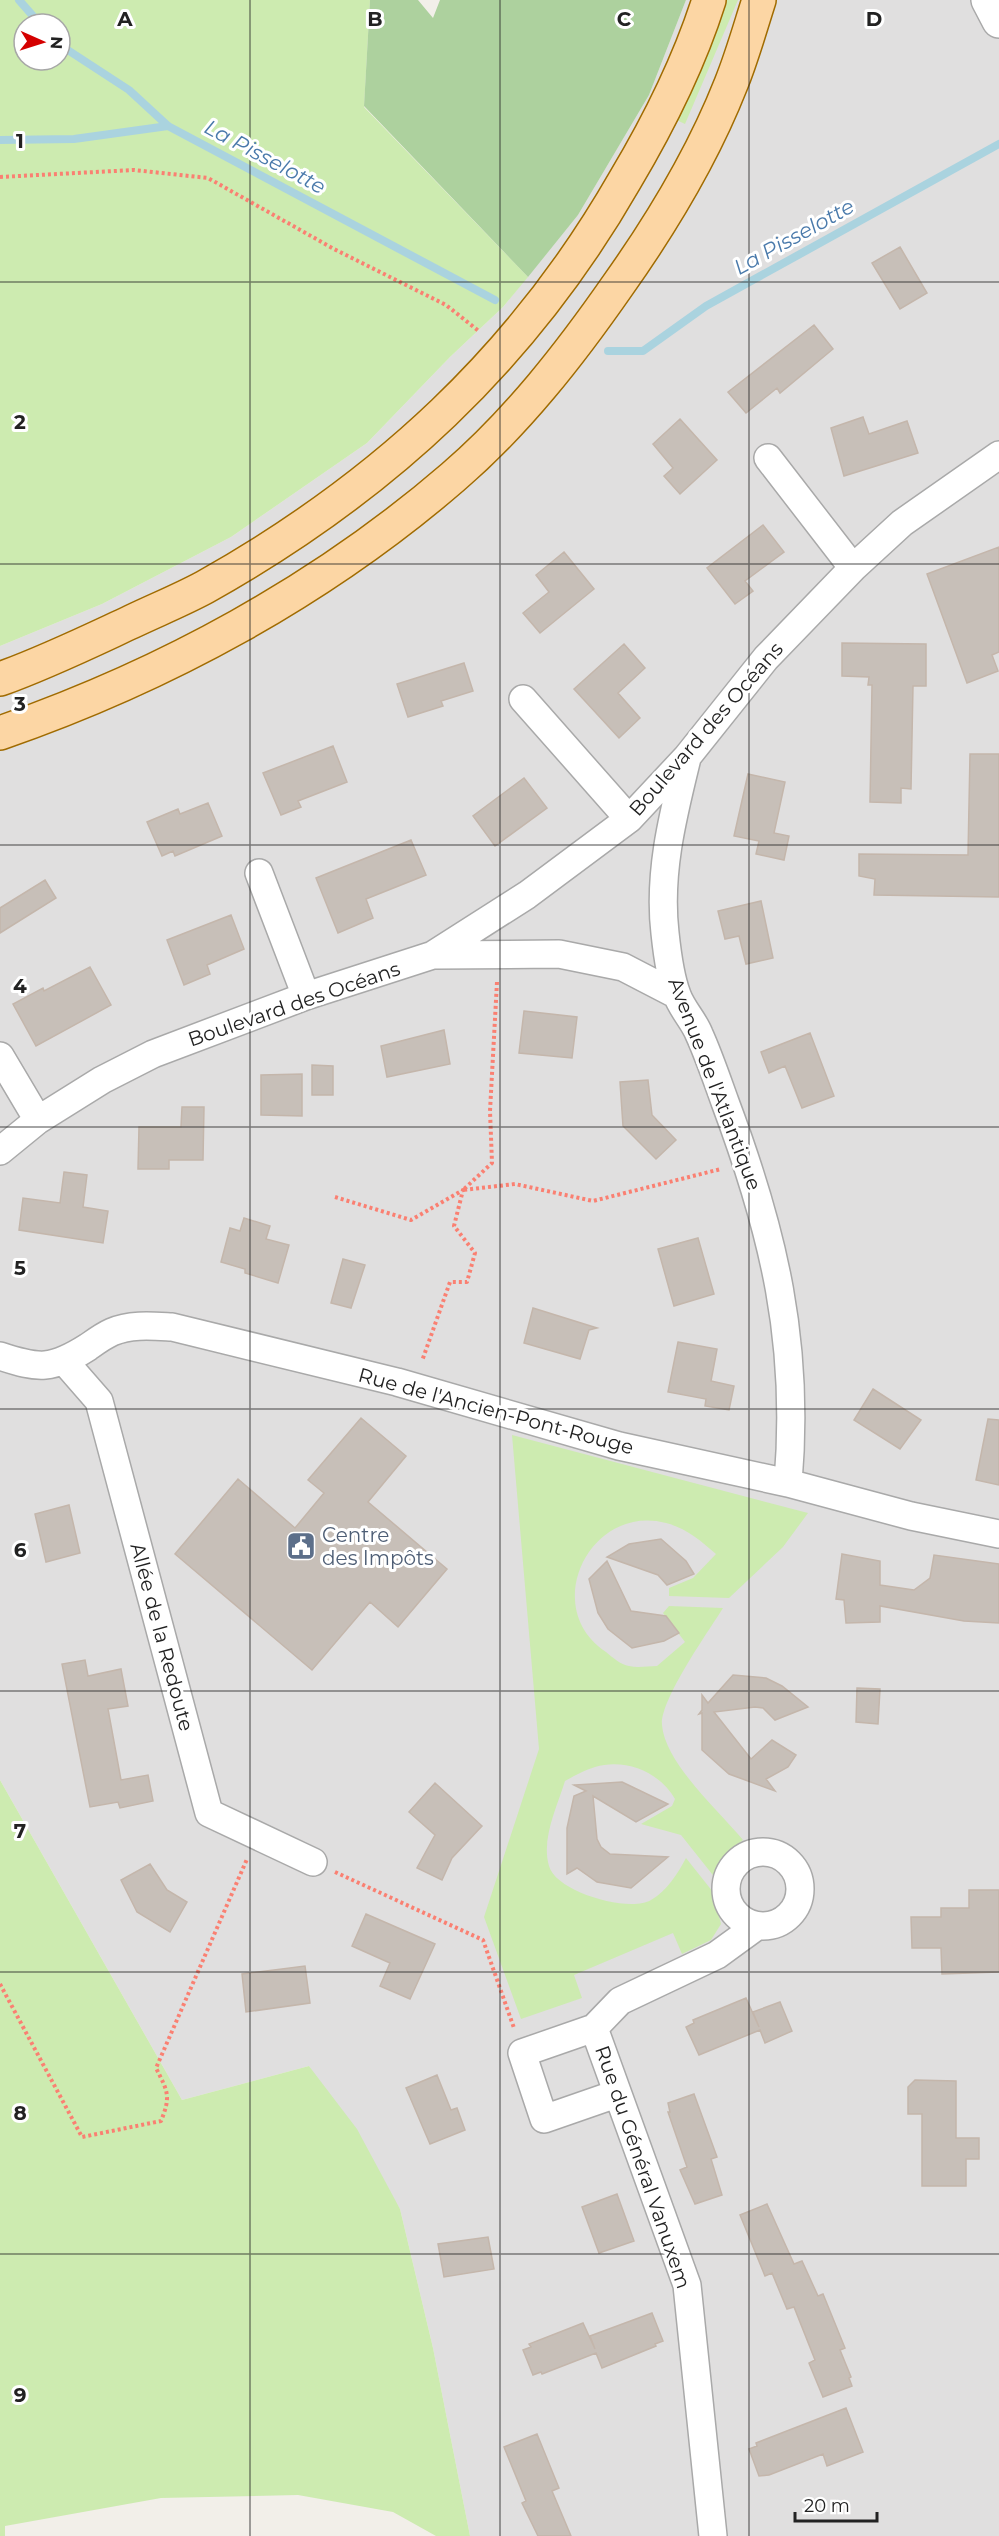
<svg xmlns="http://www.w3.org/2000/svg" width="999" height="2536" font-family="Montserrat,sans-serif">
	<style>
		.residential { fill: #e0dfdf }
		.grass { fill: #cdebb0; fill-rule: evenodd }
		.forest { fill: #add19e }
		.lines { fill: none; stroke-linecap: round; stroke-linejoin: round }
		.stream { stroke: #aad3df; stroke-width: 8 }
		.building { fill: #c7bfb8; stroke: #c4b6ab; stroke-width: 1.5 }
		.minor-casing { stroke: #a9a9a9; stroke-width: 30 }
		.tertiary-casing { stroke: #a9a9a9; stroke-width: 36 }
		.primary-casing { stroke: #a06b00; stroke-width: 36 }
		.path { stroke: #fa8072; stroke-width: 4; stroke-dasharray: 3 3; stroke-linecap: butt }
		.minor { stroke: #fff; stroke-width: 27 }
		.tertiary { stroke: #fff; stroke-width: 33 }
		.primary { stroke: #fcd6a4; stroke-width: 33 }
		.grid { fill: none; stroke: #222; stroke-width: 1.5; stroke-opacity: 0.55 }
		.labels { text-anchor: middle; stroke-width: 6; stroke-linejoin: round; paint-order: stroke }
		.street-label { font-size: 20px; fill: #222; stroke: #fff }
		.service-label { font-size: 20px; fill: #4e5e75; stroke: #fff; text-anchor: start }
		.water-label { font-size: 21px; font-style: italic; fill: #4a7aab; stroke: #fff }
		.grid-label { font-size: 20px; text-anchor: middle; font-weight: bold; fill: #222; stroke: #fff; stroke-width: 6; stroke-linejoin: round; paint-order: stroke }
	</style>
	<rect width="100%" height="100%" fill="#f2efe9"/>
	<!-- residential -->
	<path class="residential" d="M686,0H999V2536H470L433,2348L400,2209L309,2066L182,2100L0,1780V646L102,604L231,537L367,443L450,357L503,307L578,215L649,95Z"/>
	<!-- grass -->
	<path class="grass" d="M0,0H370L364,107L528,277L503,307L450,357L367,443L231,537L102,604L0,646ZM24,24H60V60H24Z
		M715,0H738L685,124L668,116Z
		M512,1435L808,1513L783,1547L729,1598L669,1596V1588L693,1578L716,1554C701,1541 686,1528 666,1523C590,1503 539,1608 606,1652C612,1657 621,1665 629,1666C638,1668 648,1666 657,1666L685,1642L663,1613L669,1606L723,1608C708,1632 660,1700 662,1725C665,1763 719,1811 743,1840L725,1855L716,1879L681,1835L641,1824L672,1806L675,1799C660,1772 625,1758 595,1767C585,1770 574,1776 565,1781C557,1807 541,1839 549,1866C556,1892 629,1913 651,1900C667,1891 678,1873 686,1858L713,1892L721,1924L711,1940L682,1954L673,1933L574,1975L582,1998L521,2019L484,1917L539,1749Z
		M0,1780L182,2100L309,2066L357,2129L400,2209L433,2348L470,2536H436L393,2512L298,2495L161,2498L5,2526V2536H0Z"/>
	<!-- forest -->
	<path class="forest" d="M370,0H418L433,18L440,0H686L649,95L578,215L528,277L364,106Z"/>
	<g class="lines">
		<!-- stream -->
		<path class="stream" d="M19,0L40,24
			M60,45L129,90L168,126L495,300
			M0,140L74,139L168,126
			M608,351H643L706,306L999,144"/>
	</g>
	<!-- building -->
	<path class="building" d="M900,247L927,293L900,309L872,263Z
		M814,325L833,349L780,393L777,388L746,413L728,392Z
		M863,417L869,434L907,421L918,453L844,476L831,428Z
		M680,419L717,460L680,494L664,476L673,468L653,444Z
		M763,525L784,552L745,581L753,591L735,604L707,568Z
		M999,547V652L992,655L998,671L967,683L927,574Z
		M564,552L594,589L540,633L523,613L549,592L536,575Z
		M842,643L926,644V686H913L911,789L901,788V803L870,802L872,685H868L869,677L842,676Z
		M624,644L645,668L618,693L640,718L619,738L574,689Z
		M464,663L473,691L441,701L443,706L408,717L397,684Z
		M333,746L347,782L298,801L301,807L281,815L263,773Z
		M970,754H999V897L874,895L875,879L859,876V854L968,855Z
		M748,774L785,782L774,833L789,836L784,860L756,854L759,841L734,836Z
		M524,778L547,808L495,846L473,816Z
		M208,803L222,836L175,856L173,851L162,856L147,822L178,809L180,814Z
		M411,840L426,875L366,899L373,918L338,933L316,878Z
		M45,880L56,898L0,933V908Z
		M761,901L773,958L746,964L739,936L725,939L718,911Z
		M231,915L244,949L207,965L210,974L184,985L167,940Z
		M90,967L111,1005L36,1046L13,1004L43,988L44,991Z
		M524,1011L577,1017L572,1058L519,1053Z
		M444,1030L450,1064L387,1077L381,1046Z
		M810,1033L834,1096L802,1108L785,1066L769,1073L761,1052Z
		M312,1065L333,1066V1095H312Z
		M302,1074V1116L261,1115V1075Z
		M648,1080L652,1115L676,1140L656,1159L623,1126L620,1082Z
		M182,1107H204L203,1160H169V1169H138L139,1127H181Z
		M64,1172L87,1175L83,1207L108,1211L103,1243L19,1230L23,1198L60,1203Z
		M244,1218L270,1226L266,1239L289,1245L278,1283L245,1273V1269L221,1262L230,1228L240,1231Z
		M698,1238L714,1294L674,1306L658,1249Z
		M343,1259L365,1265L351,1308L331,1303Z
		M533,1308L597,1328L589,1330L580,1359L524,1343Z
		M678,1342L717,1349L711,1381L734,1386L729,1410L705,1406L706,1399L668,1392Z
		M873,1389L921,1420L900,1449L854,1420Z
		M361,1418L406,1456L368,1502L447,1569L398,1627L370,1602L312,1670L175,1554L238,1479L295,1528L324,1493L308,1480Z
		M988,1419L999,1420V1485L976,1480Z
		M69,1505L80,1553L46,1562L35,1514Z
		M661,1539L686,1561L694,1574L667,1585L658,1575L607,1557L629,1544Z
		M842,1554L880,1561V1585L914,1590L930,1578L934,1555L999,1564V1623L964,1621L880,1606V1622L846,1623L844,1600L836,1599Z
		M607,1561L631,1611L666,1616L679,1633L664,1641L632,1648L608,1629L598,1613L589,1579Z
		M85,1660L88,1676L121,1669L128,1706L108,1709L121,1780L148,1775L153,1801L120,1808L118,1802L90,1807L62,1664Z
		M733,1675L766,1678L782,1686L808,1707L775,1720L763,1708L755,1707L714,1712L751,1759L772,1740L796,1755L788,1767L766,1779L775,1791L729,1774L702,1750V1713L699,1714L702,1710V1695L708,1703Z
		M857,1688L880,1689L878,1724L856,1722Z
		M622,1782L668,1804L636,1822L593,1796L597,1839L601,1847L610,1854L668,1857L631,1888L597,1882L577,1868L567,1874V1828L574,1796L586,1791L574,1785Z
		M435,1783L482,1826L452,1858L442,1880L417,1868L435,1835L409,1812Z
		M150,1864L167,1890L187,1902L170,1932L137,1912L121,1880Z
		M969,1890H999V1972L942,1974L941,1948H912L911,1917H941V1908H969Z
		M366,1914L435,1944L410,1999L380,1986L390,1963L352,1946Z
		M305,1966L310,2003L246,2012L242,1974Z
		M746,1998L759,2027L753,2012L780,2002L792,2031L765,2043L760,2030L699,2055L686,2027L694,2023L693,2020Z
		M437,2075L451,2110L457,2108L465,2130L430,2144L406,2088Z
		M915,2080L956,2081V2138H979V2159H966V2186H922V2114H908V2087Z
		M694,2094L717,2157L711,2159L722,2195L695,2204L680,2170L687,2167L668,2112H670L668,2103Z
		M617,2194L634,2241L599,2253L582,2207Z
		M767,2204L794,2264L802,2261L818,2296L823,2294L845,2348L840,2350L851,2377L849,2378L852,2386L823,2397L809,2363L815,2360L794,2307L787,2309L772,2273L765,2276L740,2215Z
		M488,2237L494,2269L444,2277L438,2244Z
		M652,2313L663,2341L655,2344L656,2346L602,2368L596,2353L542,2374L541,2372L533,2375L523,2350L531,2347L529,2344L583,2323L595,2349L590,2336Z
		M846,2408L863,2452L827,2466L823,2454L769,2475L759,2476L749,2449L757,2446L756,2443Z
		M537,2434L559,2488L552,2491L571,2536H538L522,2503L526,2501L504,2447Z"/>
	<g class="lines">
		<!-- minor casing -->
		<g class="minor-casing">
			<path id="minor" d="M768,458L853,568
				M523,699L629,819
				M687,758C673,815 658,873 665,933C667,952 670,977 677,995C682,1009 694,1021 699,1034C709,1056 717,1080 725,1102C774,1233 800,1343 788,1483
				M259,873L306,996
				M435,955L559,954L623,967L677,995
				M0,1056L38,1120
				M0,1151L38,1120L102,1080L153,1054L306,996L433,955L527,895L629,819L687,757L766,658L853,568L902,523L999,455
				M0,1356C39,1369 52,1370 88,1347C95,1342 103,1336 112,1332C131,1324 152,1326 172,1327L397,1382L619,1446L788,1483L911,1516L999,1534
				M65,1362L99,1401L209,1813L313,1862
				M726 1889a37 37 0 1 1 74 0a37 37 0 1 1-74 0Z
				M594,2028L522,2053L544,2119L616,2094
				M713,2536L687,2285L594,2028L620,2001L717,1955L757,1926"/>
		</g>
		<!-- tertiary casing -->
		<g class="tertiary-casing">
			<path id="tertiary" d="M988,0L999,21"/>
		</g>
		<!-- primary casing -->
		<g class="primary-casing">
			<path id="primary" d="M0,679C45,663 88,642 131,622C156,610 181,600 205,587C383,487 523,358 625,180C659,123 689,63 709,0
				M0,733C164,676 321,591 453,477C517,422 570,354 618,285C662,223 703,155 731,84C742,57 750,28 759,0"/>
		</g>
		<!-- path -->
		<path class="path" d="M0,177L134,170L208,178L334,249L446,305L480,332
			M497,982L490,1111L492,1163L463,1190L515,1184L593,1201L721,1169
			M335,1197L411,1220L463,1190L454,1226L475,1253L467,1282H450L422,1361
			M335,1872L483,1940L514,2028
			M0,1984L82,2137L161,2121C171,2096 168,2092 156,2068L247,1859"/>
		<!-- minor -->
		<use href="#minor" class="minor"/>
		<!-- tertiary -->
		<use href="#tertiary" class="tertiary"/>
		<!-- primary -->
		<use href="#primary" class="primary"/>
	</g>
	<!-- grid -->
	<path class="grid" d="M250,0V2536M500,0V2536M749,0V2536M0,282H999M0,564H999M0,845H999M0,1127H999M0,1409H999M0,1691H999M0,1972H999M0,2254H999"/>
	<!-- icons -->
	<defs>
		<g id="civic-square" transform="scale(1.5)"><rect x="-9" y="-9" width="18" height="18" rx="4" fill="#5c6f8a" stroke="#fff"/><path d="M-.6-6.5H3V-4.5H.6V-3L4-1V1h2V6H-6V1h2V-1L-.6-3ZM-1.2 2.5V6h2.4V2.5Z" fill="#fff"/></g>
	</defs>
	<g fill-rule="evenodd">
		<use href="#civic-square" x="301" y="1546"/>
	</g>
	<g class="labels">
		<!-- street labels -->
		<g class="street-label">
			<text transform="translate(706 729) rotate(-49)" y="7">Boulevard des Océans</text>
			<text transform="translate(294 1004) rotate(-19)" y="7">Boulevard des Océans</text>
			<text transform="translate(715 1084) rotate(69)" y="7">Avenue de l'Atlantique</text>
			<text transform="translate(496 1411) rotate(15)" y="7">Rue de l'Ancien-Pont-Rouge</text>
			<text transform="translate(162 1637) rotate(75)" y="7">Allée de la Redoute</text>
			<text transform="translate(643 2167) rotate(71)" y="7">Rue du Général Vanuxem</text>
		</g>
		<!-- service labels -->
		<g class="service-label">
			<text x="322" y="1542">Centre<tspan x="322" dy="23">des Impôts</tspan></text>
		</g>
		<!-- water labels -->
		<g class="water-label">
			<text transform="translate(265 157) rotate(28)" y="7">La Pisselotte</text>
			<text transform="translate(794 237) rotate(-29)" y="7">La Pisselotte</text>
		</g>
	</g>
	<g class="grid-label">
		<text x="125" y="26">A</text>
		<text x="375" y="26">B</text>
		<text x="624" y="26">C</text>
		<text x="874" y="26">D</text>
		<text x="20" y="148">1</text>
		<text x="20" y="429">2</text>
		<text x="20" y="711">3</text>
		<text x="20" y="993">4</text>
		<text x="20" y="1275">5</text>
		<text x="20" y="1557">6</text>
		<text x="20" y="1838">7</text>
		<text x="20" y="2120">8</text>
		<text x="20" y="2402">9</text>
	</g>
	<!-- north arrow -->
	<g transform="translate(42 42) rotate(93)"><circle r="28" fill="#ffffff" stroke="#a7a7a7" stroke-width="1.5"/>
	<path d="M0-4.5L10 22L0 15L-10 22Z" fill="#d40000"/>
	<text y="-9" font-size="16" font-weight="bold" text-anchor="middle" fill="#222222">N</text>
	</g>
	<!-- scale -->
	<path d="M795 2512v9h82v-9" fill="none" stroke="#222222" stroke-width="3"/>
	<text x="804" y="2512" font-size="18" fill="#222222" stroke="#ffffff" stroke-width="4.5" paint-order="stroke">20 m</text>
</svg>
